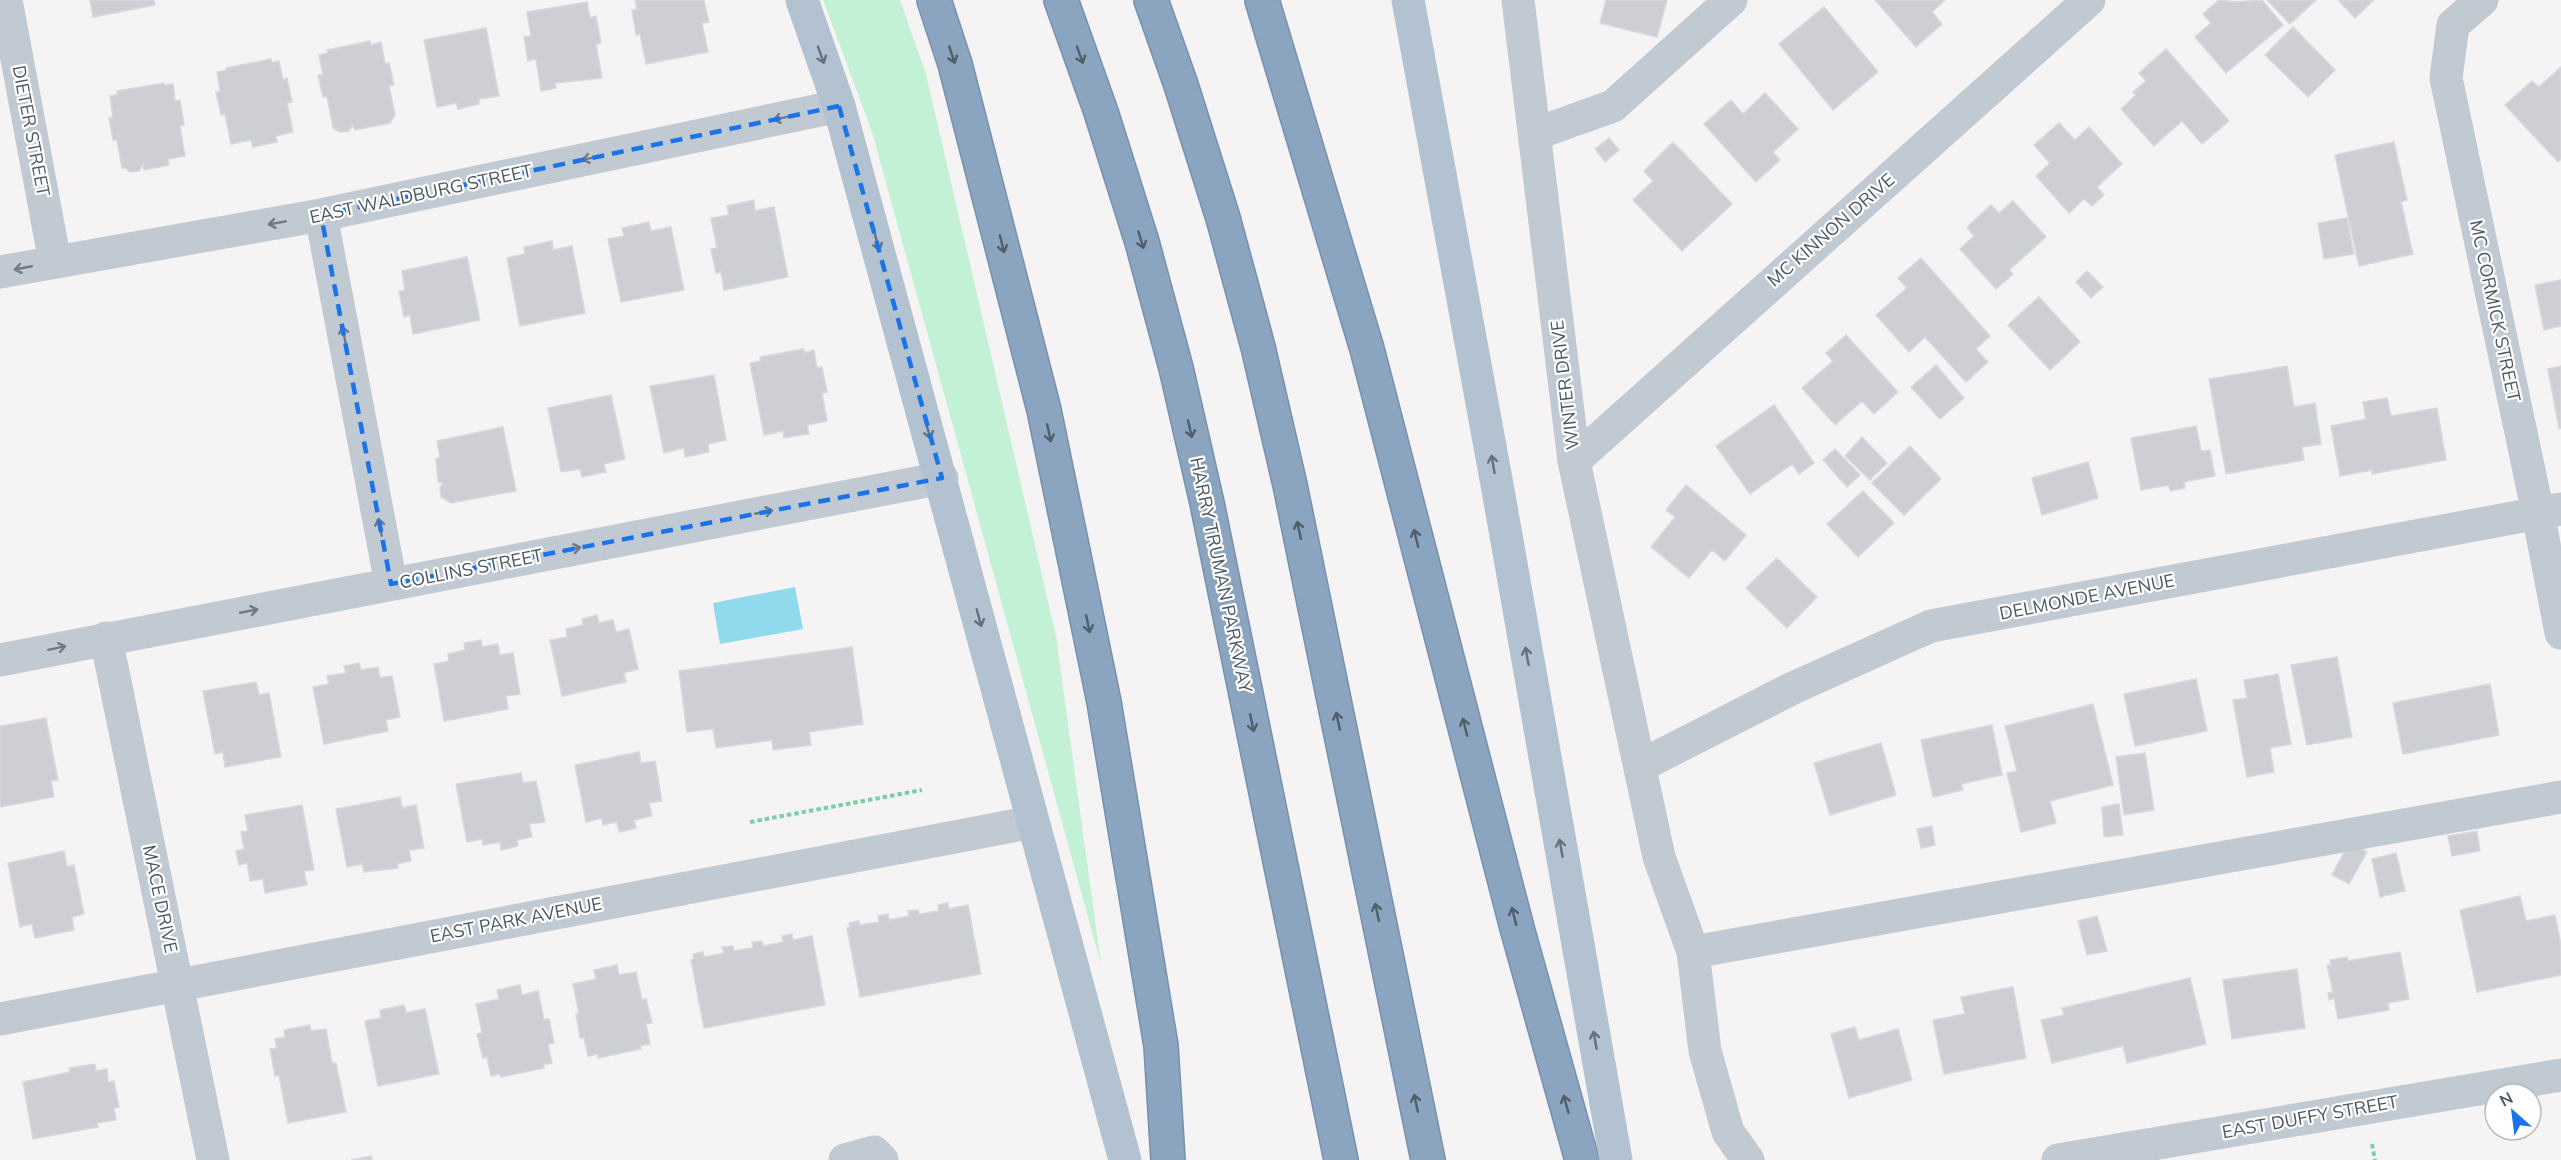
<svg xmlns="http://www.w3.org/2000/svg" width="2561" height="1160" font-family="Mulish,sans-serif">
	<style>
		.green { fill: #c3f1d5 }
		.water { fill: #90daee }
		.building { fill: #cdcfd5; stroke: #d7d9de; stroke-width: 1.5 }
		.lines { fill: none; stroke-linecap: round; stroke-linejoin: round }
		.highway-casing { stroke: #7690ad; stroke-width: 36 }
		.path { stroke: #7ad0a6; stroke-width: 4; stroke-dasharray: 4.5 3; stroke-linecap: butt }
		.minor { stroke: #c1cad2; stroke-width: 33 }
		.major { stroke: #b3c2d1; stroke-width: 33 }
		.highway { stroke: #8ba5c1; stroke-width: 33 }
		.oneway { stroke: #64717d }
		.oneway2 { stroke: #505e6b }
		.oneway3 { stroke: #6e7983 }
		.marked { fill: none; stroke: #1a73e8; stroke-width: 4.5; stroke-dasharray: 12 8; stroke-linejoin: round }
		.labels { text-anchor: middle; stroke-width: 4.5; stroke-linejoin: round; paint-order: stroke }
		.street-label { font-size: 18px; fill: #4a5661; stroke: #fff }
	</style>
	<rect width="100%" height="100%" fill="#f5f3f3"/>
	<!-- green -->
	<path class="green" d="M823,0H900L926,74L1056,636L1101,964L872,132Z"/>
	<!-- water -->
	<path class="water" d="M795,587L803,629L720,644L713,603Z"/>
	<!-- building -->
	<path class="building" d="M90,0H154L155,5L93,17Z
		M635,0H704L709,22L702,23L708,52L646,64L640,34L636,35L632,10L637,9Z
		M1606,0H1667L1657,37L1600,23Z
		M1875,0H1945L1932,12L1942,24L1916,47Z
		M2219,0L2235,2L2262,0L2283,25L2226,73L2195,37L2211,23L2203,14Z
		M2267,0H2316L2290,24Z
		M2338,0H2374L2355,18Z
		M587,2L590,18L596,16L601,43L596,44L602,78L555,83L556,88L541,91L536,59L528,61L524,37L531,36L527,12Z
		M1824,7L1878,72L1833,110L1779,44Z
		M2293,27L2335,70L2308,97L2265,55Z
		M486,28L499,96L479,99V104L458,109L456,103L437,107L424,40Z
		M370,41L371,45L381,42L385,64L389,63L394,85L389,86L395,115L390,123L355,130L353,125L349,131L340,132L333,128L327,96L323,97L318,75H323L319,55L328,53L327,50Z
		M2166,49L2229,121L2202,144L2182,121L2154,146L2121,109L2136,95L2133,92L2146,81L2139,73Z
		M271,59L272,63L279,61L283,80L287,78L292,102L287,103L293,132L276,136L277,142L253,147L251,140L231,144L225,114L221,115L216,92H220L217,72L227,70L226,68Z
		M2561,67V159L2558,162L2505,105L2532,81L2539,87Z
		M164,83L165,85L173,84L175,101L180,100L184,125L180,126L185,156L168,159L169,165L144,170L143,164L139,171L129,172L126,168H122L117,140H113L109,118L113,117L110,96L118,94L117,91Z
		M1765,93L1798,129L1773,152L1780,160L1756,182L1704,124L1731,100L1743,114Z
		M2059,123L2075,140L2089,127L2122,164L2097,187L2104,195L2092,206L2084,199L2069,213L2036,176L2050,163L2034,145Z
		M1609,138L1619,150L1605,162L1595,149Z
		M1673,142L1732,204L1682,251L1633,200L1653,181L1644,171Z
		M2394,142L2407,200L2401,202L2413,254L2359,266L2335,155Z
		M754,200L755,211L774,207L788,277L724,290L721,272L716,273L711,249L717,248L711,218L729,215L727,206Z
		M2013,201L2046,237L2009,270L2013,274L1996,289L1960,249L1974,236L1967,227L1991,205L1999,213Z
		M2347,218L2354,254L2324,259L2318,223Z
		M649,222L651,231L671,227L684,290L621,302L608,239L624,236L622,228Z
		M552,241L553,250L572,246L585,313L520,326L507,258L525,254L524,247Z
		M467,257L480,320L413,334L410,315L404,317L399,291L405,290L402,271Z
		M1921,258L1990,336L1976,349L1988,362L1966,382L1925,337L1909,352L1876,315L1907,288L1898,278Z
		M2087,271L2103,287L2091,298L2076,282Z
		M2561,280V326L2544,330L2535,285Z
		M2039,297L2080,342L2050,370L2008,325Z
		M1846,335L1898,392L1874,414L1862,401L1835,425L1802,388L1833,361L1826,353Z
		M804,349V353L814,350L817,368L822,367L827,392L822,393L827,421L807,425L809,434L784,438L783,431L764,435L750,363L761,361L760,357Z
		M1936,365L1964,398L1940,419L1911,387Z
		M2287,366L2294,407L2315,403L2321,444L2302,447L2304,460L2226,474L2209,379Z
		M2561,366V428L2559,429L2548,369Z
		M714,375L726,440L708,444L709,452L685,457L684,448L664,453L650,386Z
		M611,395L625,459L604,464L606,472L582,477L580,469L561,472L548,408Z
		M2387,398L2391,416L2437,408L2446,460L2372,474V470L2340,476L2331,426L2366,419L2363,402Z
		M1774,405L1814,463L1799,474L1792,464L1750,494L1716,446Z
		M2196,426L2201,451L2210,450L2215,476L2184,482L2185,488L2170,491L2169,485L2141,490L2131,438Z
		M503,427L516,491L451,503L441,497L440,488L443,483L438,482L436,459L440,457L437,441Z
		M1862,437L1887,463L1870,480L1845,456Z
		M1910,446L1941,479L1904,515L1872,483Z
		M1835,449L1860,475L1847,487L1823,460Z
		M2088,462L2098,498L2042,515L2032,478Z
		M1686,485L1746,535L1725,561L1712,550L1689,578L1651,547L1675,517L1666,510Z
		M1863,491L1894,523L1858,557L1827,524Z
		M1777,558L1817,597L1787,628L1746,588Z
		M597,615L599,623L613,620L616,632L629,629L638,669L624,673L626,682L562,696L550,640L567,637L566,629L583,625L582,619Z
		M481,640L482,647L498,644L500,655L513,653L520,694L506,696L508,709L444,721L434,664L449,661L448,654L465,650L464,643Z
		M852,647L863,724L809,732L811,745L773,750L772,740L716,748L713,729L687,732L679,671Z
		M2337,657L2352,737L2307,745L2291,665Z
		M359,663L361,670L378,667L380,678L392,676L400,717L386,720L388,731L324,744L313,687L329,684L327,676L346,673L344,666Z
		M2278,674L2291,744L2270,748L2274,772L2247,777L2233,700L2247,698L2244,680Z
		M2196,679L2207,731L2135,746L2124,694Z
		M256,682L259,695L269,693L281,757L225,767L223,752L215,754L203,691Z
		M2490,684L2499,735L2403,754L2393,703Z
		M2093,704L2113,785L2050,801L2056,823L2021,832L2007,773L2017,771L2005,726Z
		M46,718L58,780L51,781L54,797L0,807V726Z
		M1992,725L2002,775L1961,784L1963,790L1933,797L1921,740Z
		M1881,743L1896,795L1830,815L1814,763Z
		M639,752L641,763L655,761L662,801L649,803L652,816L634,820L636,828L619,832L617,822L603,825L602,818L586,822L575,765Z
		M2145,753L2154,810L2124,815L2116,757Z
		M521,773L523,783L536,781L545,822L529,824L532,837L517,840L518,846L501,850L500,842L483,845L482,839L467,842L456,784Z
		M400,797L402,808L416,805L424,848L409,850L411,861L397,864L398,868L364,872L362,864L347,867L336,809Z
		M2119,804L2123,835L2104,837L2102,807Z
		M302,805L314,870L304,871L307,885L265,893L263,879L250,881L247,863L239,865L236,851L244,849L241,832L248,831L245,815Z
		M1932,826L1935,845L1921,848L1917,829Z
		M2477,831L2480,851L2452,856L2448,836Z
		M2350,842L2367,852L2349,884L2332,875Z
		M64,851L67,867L74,865L84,914L72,917L74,930L35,938L32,924L20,927L8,863Z
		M2396,853L2405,891L2380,897L2372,859Z
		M2520,896L2526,921L2555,915L2561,945V975L2477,992L2460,910Z
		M948,903L949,909L968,905L981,974L860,997L847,928H850L849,923L859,921L860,925L879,922L878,916L888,914L889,920L909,916L908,911L918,910L919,914L939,911L938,905Z
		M2097,916L2107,951L2087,955L2078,921Z
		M792,934L793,940L812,936L825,1005L704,1028L691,960L694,959L693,954L703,952L704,957L724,953L722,947L733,946L734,951L753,948L752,942L762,941L763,946L783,942L782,936Z
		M2400,952L2409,999L2388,1003L2389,1010L2338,1019L2334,998L2329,1000L2328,993L2333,992L2327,965H2331L2330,960L2347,957L2348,961Z
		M617,965L619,975L636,972L642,1000L646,999L652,1023L646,1024L650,1044L640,1046L641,1049L598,1058V1054L588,1056L584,1038H580L576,1014H579L573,984L596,979L594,970Z
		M2297,969L2305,1028L2232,1039L2223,980Z
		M2190,978L2206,1044L2127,1063L2123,1046L2052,1063L2041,1020L2064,1015L2062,1008Z
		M520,985L522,995L538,991L544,1020L549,1019L554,1043L548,1044L552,1063L543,1065L544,1068L501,1077L500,1074L491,1076L487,1057L483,1058L477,1034L482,1033L476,1004L499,999L497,990Z
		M2013,987L2026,1058L1944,1074L1933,1020L1965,1014L1961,997Z
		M404,1005L406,1013L425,1009L439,1074L378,1086L365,1021L381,1018L380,1010Z
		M310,1025L311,1031L326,1029L332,1063H336L346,1112L288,1123L279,1075L275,1076L270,1049L277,1048L275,1039L285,1037L284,1030Z
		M1855,1027L1859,1040L1898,1029L1912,1080L1849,1098L1831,1034Z
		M95,1064L96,1071L107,1069L108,1082L114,1081L119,1107L114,1108L116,1120L97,1123L98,1127L33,1139L23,1082L70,1072L69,1068Z
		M371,1156L372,1160H351Z"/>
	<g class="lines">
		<!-- highway casing -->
		<g class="highway-casing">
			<path id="highway" d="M934,0L955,64L1044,410L1104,702L1161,1046L1168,1160
				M1061,0L1101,112L1142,242L1176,368L1207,503L1341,1160
				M1151,0L1181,85L1223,218L1258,347L1290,485L1428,1160
				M1262,0L1367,349L1517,928L1582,1160"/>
		</g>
		<!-- path -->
		<path class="path" d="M750,822L922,790
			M2372,1144L2375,1160"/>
		<!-- minor -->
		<path class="minor" d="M6,0L55,262
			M1518,0L1574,461L1659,857L1693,952L1705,1051L1728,1132L1748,1160
			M2482,0L2453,25L2446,78L2538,513L2561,633
			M1535,134L1613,106L1731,0
			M321,215L391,584
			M0,272L321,215L839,106
			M1574,461L2089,0
			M106,638L213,1160
			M0,660L942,478
			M1640,766L1793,688L1931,626L2561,509
			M1693,952L2561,797
			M0,1019L1033,822
			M845,1160L874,1152L882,1160
			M2058,1160L2561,1075"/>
		<!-- major -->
		<path class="major" d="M802,0L839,106L1125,1160
			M1408,0L1498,490L1616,1160"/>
		<!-- highway -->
		<use href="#highway" class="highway"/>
	</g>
	<!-- one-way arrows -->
	<defs><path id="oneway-shaft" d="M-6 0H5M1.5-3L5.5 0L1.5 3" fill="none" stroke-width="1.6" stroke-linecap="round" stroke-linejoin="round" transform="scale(1.5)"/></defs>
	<g class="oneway">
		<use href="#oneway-shaft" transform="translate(821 55) rotate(70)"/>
		<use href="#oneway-shaft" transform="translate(877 242) rotate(75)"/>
		<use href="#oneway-shaft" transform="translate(928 430) rotate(75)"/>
		<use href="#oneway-shaft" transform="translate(1493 464) rotate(-100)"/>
		<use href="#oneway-shaft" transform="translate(979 618) rotate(75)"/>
		<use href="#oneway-shaft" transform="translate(1527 656) rotate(-100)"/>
		<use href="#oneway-shaft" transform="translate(1561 848) rotate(-100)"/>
		<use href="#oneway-shaft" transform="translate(1595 1040) rotate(-100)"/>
	</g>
	<g class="oneway2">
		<use href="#oneway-shaft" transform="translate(952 55) rotate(72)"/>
		<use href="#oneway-shaft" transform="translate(1080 55) rotate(70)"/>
		<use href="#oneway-shaft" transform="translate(1141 240) rotate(73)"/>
		<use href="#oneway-shaft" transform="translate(1002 244) rotate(76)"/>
		<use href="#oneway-shaft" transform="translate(1190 429) rotate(77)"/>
		<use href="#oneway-shaft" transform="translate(1049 433) rotate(78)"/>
		<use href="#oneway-shaft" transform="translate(1299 530) rotate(-102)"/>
		<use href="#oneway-shaft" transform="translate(1416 538) rotate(-104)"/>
		<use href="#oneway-shaft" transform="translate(1088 624) rotate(78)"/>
		<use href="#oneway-shaft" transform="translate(1338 721) rotate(-102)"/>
		<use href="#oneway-shaft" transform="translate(1252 723) rotate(78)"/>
		<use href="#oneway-shaft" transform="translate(1465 727) rotate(-104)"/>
		<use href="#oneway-shaft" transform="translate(1377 912) rotate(-102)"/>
		<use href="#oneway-shaft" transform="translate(1514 916) rotate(-104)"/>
		<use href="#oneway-shaft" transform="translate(1416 1103) rotate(-102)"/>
		<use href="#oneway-shaft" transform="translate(1566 1104) rotate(-106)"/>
	</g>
	<g class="oneway3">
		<use href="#oneway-shaft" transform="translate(782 118) rotate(168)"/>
		<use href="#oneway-shaft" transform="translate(591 158) rotate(168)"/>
		<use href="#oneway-shaft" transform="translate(277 223) rotate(170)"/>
		<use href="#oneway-shaft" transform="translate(23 268) rotate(169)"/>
		<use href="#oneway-shaft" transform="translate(344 335) rotate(-101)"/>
		<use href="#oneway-shaft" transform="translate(764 512) rotate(-11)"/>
		<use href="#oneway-shaft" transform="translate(380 527) rotate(-101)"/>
		<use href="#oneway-shaft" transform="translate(572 549) rotate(-11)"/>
		<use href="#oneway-shaft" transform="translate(249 611) rotate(-11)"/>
		<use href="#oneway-shaft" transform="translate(57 648) rotate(-12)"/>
	</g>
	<!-- marked area -->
	<path class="marked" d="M839,106L942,478L391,584L321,215Z"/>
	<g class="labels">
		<!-- street labels -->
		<g class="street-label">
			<text transform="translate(31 131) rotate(79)" y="6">DIETER STREET</text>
			<text transform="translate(421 194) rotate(-12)" y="6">EAST WALDBURG STREET</text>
			<text transform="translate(1831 230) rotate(-41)" y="6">MC KINNON DRIVE</text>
			<text transform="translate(2495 311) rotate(78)" y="6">MC CORMICK STREET</text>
			<text transform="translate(1565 385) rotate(-97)" y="6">WINTER DRIVE</text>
			<text transform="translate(471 569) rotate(-11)" y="6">COLLINS STREET</text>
			<text transform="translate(1221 575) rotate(78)" y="6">HARRY TRUMAN PARKWAY</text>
			<text transform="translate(2087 597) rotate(-11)" y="6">DELMONDE AVENUE</text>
			<text transform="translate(160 899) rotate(78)" y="6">MACE DRIVE</text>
			<text transform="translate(516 920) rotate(-11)" y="6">EAST PARK AVENUE</text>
			<text transform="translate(2310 1117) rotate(-10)" y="6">EAST DUFFY STREET</text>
		</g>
	</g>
	<!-- north arrow -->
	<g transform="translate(2513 1112) rotate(332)"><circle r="28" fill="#ffffff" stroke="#b7bbc0" stroke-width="1.5"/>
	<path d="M0-4.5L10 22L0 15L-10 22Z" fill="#1a73e8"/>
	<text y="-9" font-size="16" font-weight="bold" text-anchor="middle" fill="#4a5661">N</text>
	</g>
</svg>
